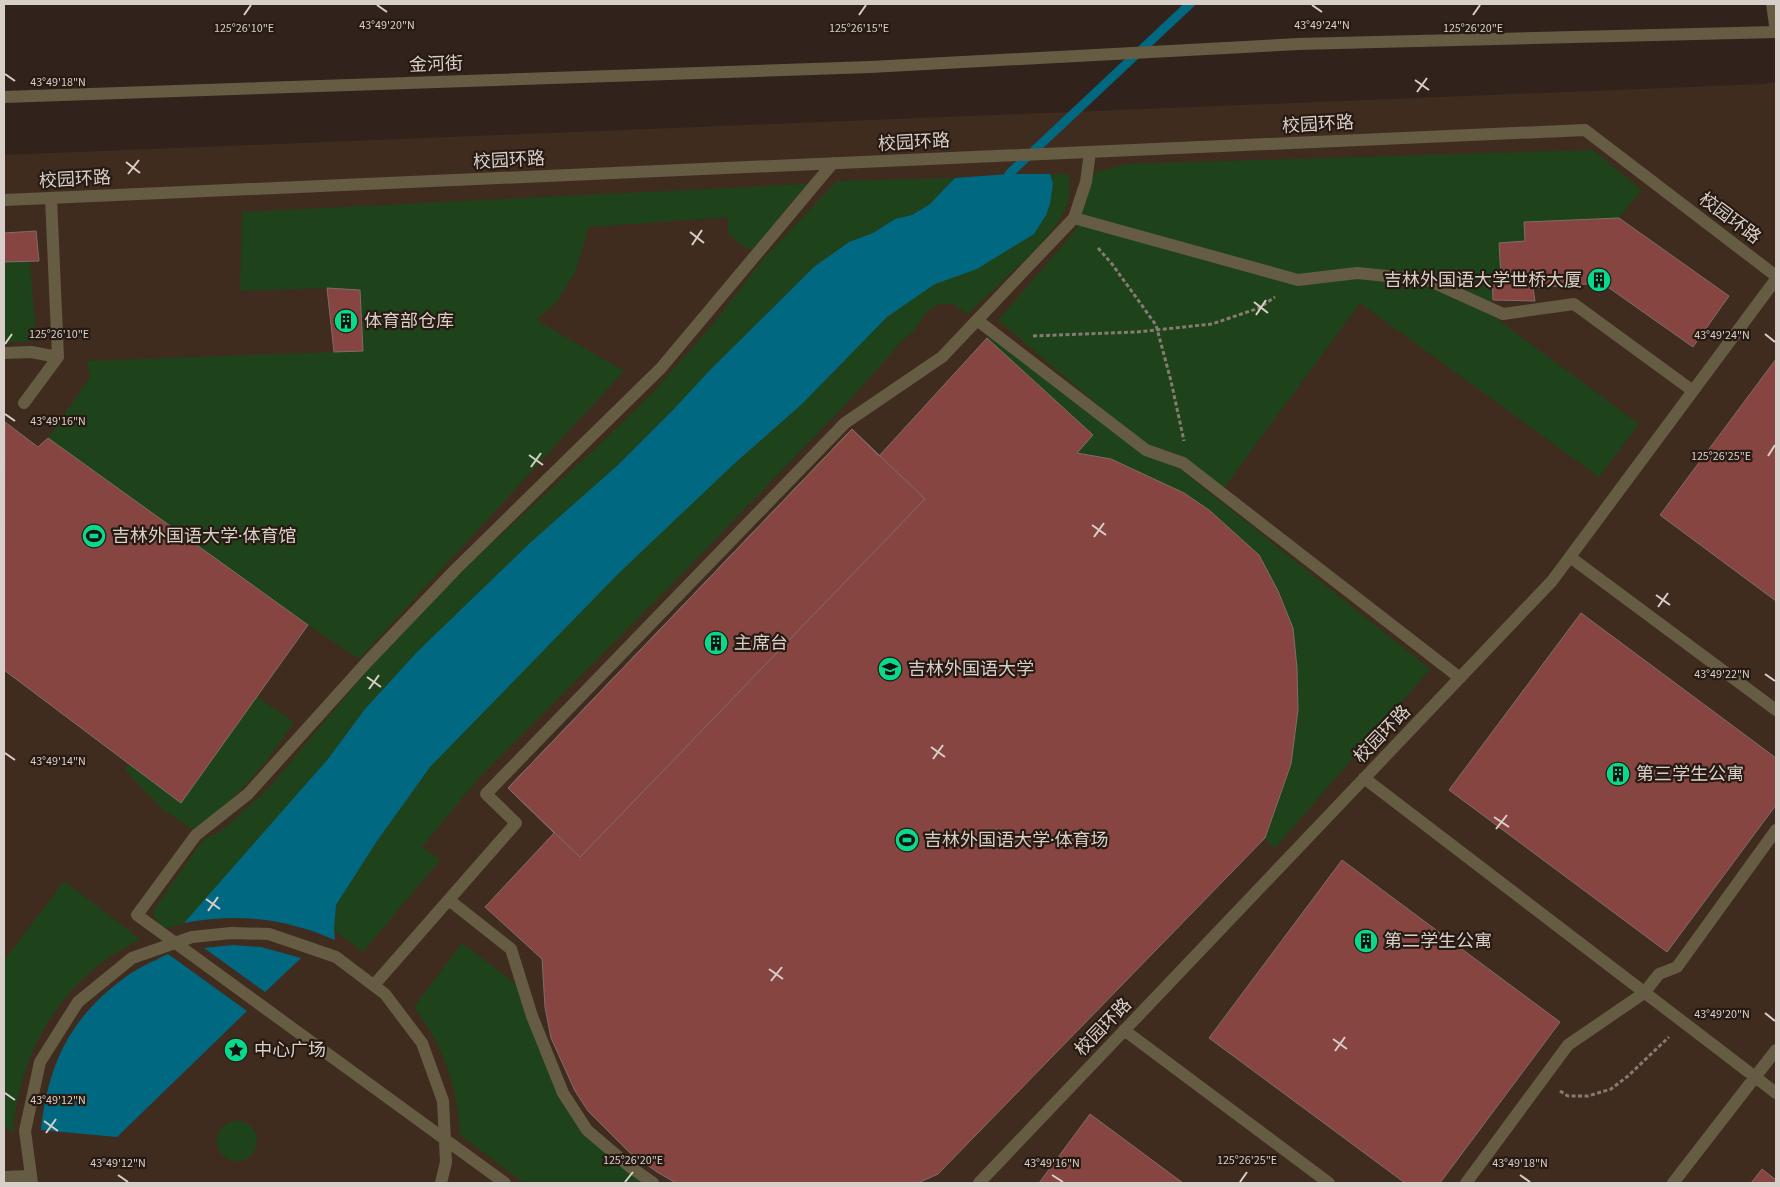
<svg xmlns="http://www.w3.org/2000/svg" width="1780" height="1187" font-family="'Source Sans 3','Noto Sans SC',sans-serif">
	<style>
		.built { fill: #3f2c1f }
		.green { fill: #1e431b }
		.water { fill: #016882 }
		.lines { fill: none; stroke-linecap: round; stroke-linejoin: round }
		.stream { stroke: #016882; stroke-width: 9 }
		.building { fill: #864541; stroke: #7f6c6a }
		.path { stroke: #867a73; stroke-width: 3; stroke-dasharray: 4 2.5; stroke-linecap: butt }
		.minor { stroke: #665c43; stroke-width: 12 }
		.ticks { fill: none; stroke: #d8cfc9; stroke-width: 2 }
		.labels { text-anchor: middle; stroke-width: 4.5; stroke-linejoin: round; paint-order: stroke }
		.street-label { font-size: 18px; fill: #d8cfc9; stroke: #271a12 }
		.poi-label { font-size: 18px; fill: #d8cfc9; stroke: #271a12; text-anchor: start }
		.ticks-label { font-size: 12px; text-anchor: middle; fill: #d8cfc9; stroke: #271a12; stroke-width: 4.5; stroke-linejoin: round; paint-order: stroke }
	</style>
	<rect width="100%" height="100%" fill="#31231b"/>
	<!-- built -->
	<path class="built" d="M1776,82V1183H4V155L1763,84Z"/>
	<!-- green -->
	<path class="green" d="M1593,150L1642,190L1619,218L1525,241L1499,243L1501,277H1492L1493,300L1489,313L1639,424L1599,477L1360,303L1223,489L1175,453L1144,444L998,320L1075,231L1094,173L1126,164Z
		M1050,174H1069C1069,179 1070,185 1070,190C1069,212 1050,234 1036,249L968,314L953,304H939L926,312L913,332L901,342L845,405L680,576L478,779L422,847L440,860L363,952L334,930L336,905L377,841L430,767L619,573L735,463L803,403L887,317L935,284L977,269L1034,234L1050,204L1053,183Z
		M955,178L930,204L912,215L895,219L873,233L849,242L814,267L711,369L672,411L619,464L531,542L417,652L365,709L328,759L184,923L162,930L152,912L203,840L221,831L266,791L385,650L471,562L598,446L654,391L713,324L764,258L837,181Z
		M807,184L752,250L741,245L727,232L729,217L589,227L575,272L556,303L536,320L624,371L359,659L308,625L48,438L90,377L87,361L362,351L359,348L363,343L360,291L327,288L240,291L242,212Z
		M30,261L36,341L4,343V262Z
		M991,337L1175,465L1430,669L1275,848L1265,838L1291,764L1298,710L1297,668L1293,628L1278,591L1259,555L1209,510L1184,493L1111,459L1077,453L1093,435L987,338Z
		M257,697L294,722C267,762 235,804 192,829L161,808L125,770L129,764L181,803Z
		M64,881L140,939C127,947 113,954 101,963C47,1005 18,1066 13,1133L4,1126V961Z
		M462,943L516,984L587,1130L653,1183H524L460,1135C458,1086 443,1046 414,1007Z
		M217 1141a20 20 0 1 1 40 0a20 20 0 1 1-40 0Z"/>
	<!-- water -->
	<path class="water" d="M1009,174H1050L1053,183L1050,204L1046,215L1034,234L977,269L935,284L887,317L803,403L735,463L619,573L430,767L377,841L336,905L334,930L335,940C284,918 239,913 184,923L328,759L365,709L417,652L531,542L619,464L672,411L711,369L814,267L849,242L873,233L895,219L912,215L930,204L955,178Z
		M233,945L261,947L301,958L265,992L204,948Z
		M168,954L247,1011L117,1137L41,1130C48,1063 71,1016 127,976C139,967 154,961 168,954Z"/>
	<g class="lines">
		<!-- stream -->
		<path class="stream" d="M1009,174L1190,4"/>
	</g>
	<!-- building -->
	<path class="building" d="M1619,218L1729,296L1693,347L1602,283L1533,288L1535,301L1493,300L1492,277H1501L1499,243L1525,241L1524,222Z
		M36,231L39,261L4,262V233Z
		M327,288L360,290L363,351L334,352Z
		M987,338L1093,435L1077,453L1111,459L1184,493L1209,510L1259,555L1278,591L1293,628L1297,668L1298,710L1291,764L1265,838L938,1174L918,1183H676L657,1172L629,1152L588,1111L575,1091L551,1038L545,1007L542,959L485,907L554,833L508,788L852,429L879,456Z
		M1776,359V601L1660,515Z
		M5,422L38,447L48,438L308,625L181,803L4,670Z
		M852,429L925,499L580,857L508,788Z
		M1581,613L1776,758V805L1667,952L1449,790Z
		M1342,860L1560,1022L1440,1183H1405L1209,1038Z
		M1090,1114L1183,1183H1039Z
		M1762,1169L1776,1180V1183H1751Z"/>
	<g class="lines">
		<!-- path -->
		<path class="path" d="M1098,248L1112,264L1156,325L1171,381L1184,441
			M1033,336L1137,332L1212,324L1259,308L1275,297
			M1560,1091L1568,1096H1588L1611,1089L1628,1076L1669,1037"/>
		<!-- minor -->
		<path class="minor" d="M4,97L870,67L1298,44L1776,32L1772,4
			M4,200L1585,130L1776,276
			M1074,218L1298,280L1357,273L1428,280L1503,314L1574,304L1693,391
			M977,320L1146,450L1183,463L1460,678
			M4,353L31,352L58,357
			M24,403L58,357L51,198
			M1570,557L1776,710
			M1364,778L1776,1093
			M449,900L511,949L532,1016L563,1093L587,1130L629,1166L653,1183
			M374,985L516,823L486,794L845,423L942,357L1074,218L1086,182L1090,152
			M1124,1030L1329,1183
			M4,1177L31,1176
			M32,1183L25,1131L40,1062L78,1002L132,958L192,937L231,933L269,934L336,957L385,994L422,1043L443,1101L446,1162L441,1183
			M505,1183L137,915L196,835L248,794L367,662L456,569L661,368L833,163
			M979,1183L1552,581L1776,279
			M1466,1183L1568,1045L1644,993L1659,974L1677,967L1776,830
			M1673,1183L1776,1050"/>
	</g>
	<!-- ticks -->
	<path class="ticks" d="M377,5L387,12M1312,5L1322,12M244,15L251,5M859,15L866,5M1473,15L1480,5M5,74L15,81M1415,80L1429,90M1417,92L1427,78M126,162L140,173M128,174L139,160M690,232L704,243M692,245L702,230M1254,302L1268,313M1256,315L1266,300M1765,334L1775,342M5,344L12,334M5,414L15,421M529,455L543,465M1768,456L1775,445M531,467L541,453M1092,525L1106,535M1094,537L1104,523M1656,595L1670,605M1658,607L1668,593M1765,674L1775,681M367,677L381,687M369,689L379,675M931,747L945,757M5,753L15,760M933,759L943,745M1494,817L1509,827M1496,829L1507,815M206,899L220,909M208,911L218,897M769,969L783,979M771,981L782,967M1765,1013L1775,1021M1333,1039L1347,1049M1335,1051L1345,1037M5,1093L15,1100M44,1121L58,1131M46,1133L56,1119M118,1175L128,1182M1052,1175L1063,1182M1520,1175L1530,1182M625,1182L633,1172M1240,1182L1247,1172"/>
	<!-- icons -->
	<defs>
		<g id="building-disc" transform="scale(1.25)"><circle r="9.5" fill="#09d98b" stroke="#271a12"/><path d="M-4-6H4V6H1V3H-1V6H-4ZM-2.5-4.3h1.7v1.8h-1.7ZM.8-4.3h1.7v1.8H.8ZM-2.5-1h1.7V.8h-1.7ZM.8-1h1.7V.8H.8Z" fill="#111"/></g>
		<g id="stadium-disc" transform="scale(1.25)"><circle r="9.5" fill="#09d98b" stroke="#271a12"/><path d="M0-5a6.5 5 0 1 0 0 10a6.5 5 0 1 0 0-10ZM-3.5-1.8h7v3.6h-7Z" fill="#111"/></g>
		<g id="university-disc" transform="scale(1.25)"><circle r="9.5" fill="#09d98b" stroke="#271a12"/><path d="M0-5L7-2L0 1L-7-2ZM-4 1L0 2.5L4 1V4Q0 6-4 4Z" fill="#111"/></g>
		<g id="sight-disc" transform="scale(1.25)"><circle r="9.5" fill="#09d98b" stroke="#271a12"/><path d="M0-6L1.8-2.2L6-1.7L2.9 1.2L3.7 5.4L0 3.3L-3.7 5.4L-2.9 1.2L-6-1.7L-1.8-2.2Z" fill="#111"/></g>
	</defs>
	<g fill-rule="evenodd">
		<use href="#building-disc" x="1599" y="280"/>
		<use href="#building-disc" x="346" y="321"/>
		<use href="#stadium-disc" x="94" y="536"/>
		<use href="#building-disc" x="716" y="643"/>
		<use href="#university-disc" x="890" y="669"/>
		<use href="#building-disc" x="1618" y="774"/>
		<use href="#stadium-disc" x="907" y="840"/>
		<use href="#building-disc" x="1366" y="941"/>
		<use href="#sight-disc" x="236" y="1050"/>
	</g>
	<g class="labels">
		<!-- street labels -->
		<g class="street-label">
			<text transform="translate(436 64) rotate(-2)" y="6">金河街</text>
			<text transform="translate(1318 124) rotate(-3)" y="6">校园环路</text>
			<text transform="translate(914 142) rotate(-3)" y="6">校园环路</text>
			<text transform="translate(509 160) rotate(-3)" y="6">校园环路</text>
			<text transform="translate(75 179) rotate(-3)" y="6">校园环路</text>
			<text transform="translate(1730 218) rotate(37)" y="6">校园环路</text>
			<text transform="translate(1382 734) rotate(-46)" y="6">校园环路</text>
			<text transform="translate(1103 1027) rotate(-46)" y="6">校园环路</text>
		</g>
		<!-- poi labels -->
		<g class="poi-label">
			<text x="1582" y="286" text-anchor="end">吉林外国语大学世桥大厦</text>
			<text x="364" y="327">体育部仓库</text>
			<text x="112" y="542">吉林外国语大学·体育馆</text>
			<text x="734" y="649">主席台</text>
			<text x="908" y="675">吉林外国语大学</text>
			<text x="1636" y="780">第三学生公寓</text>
			<text x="924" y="846">吉林外国语大学·体育场</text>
			<text x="1384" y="947">第二学生公寓</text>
			<text x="254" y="1056">中心广场</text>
		</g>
	</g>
	<g class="ticks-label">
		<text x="387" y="29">43°49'20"N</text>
		<text x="1322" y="29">43°49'24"N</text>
		<text x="244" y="32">125°26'10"E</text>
		<text x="859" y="32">125°26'15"E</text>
		<text x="1473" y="32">125°26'20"E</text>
		<text x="58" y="86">43°49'18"N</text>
		<text x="59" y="338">125°26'10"E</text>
		<text x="1722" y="339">43°49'24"N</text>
		<text x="58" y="425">43°49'16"N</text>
		<text x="1721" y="460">125°26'25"E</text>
		<text x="1722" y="678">43°49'22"N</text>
		<text x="58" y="765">43°49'14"N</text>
		<text x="1722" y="1018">43°49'20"N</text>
		<text x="58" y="1104">43°49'12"N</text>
		<text x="633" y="1164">125°26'20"E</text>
		<text x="1247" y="1164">125°26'25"E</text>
		<text x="118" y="1167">43°49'12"N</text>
		<text x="1052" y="1167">43°49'16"N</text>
		<text x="1520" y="1167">43°49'18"N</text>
	</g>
	<!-- border -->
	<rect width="1780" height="1187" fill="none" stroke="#d8cfc9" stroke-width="10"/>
</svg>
